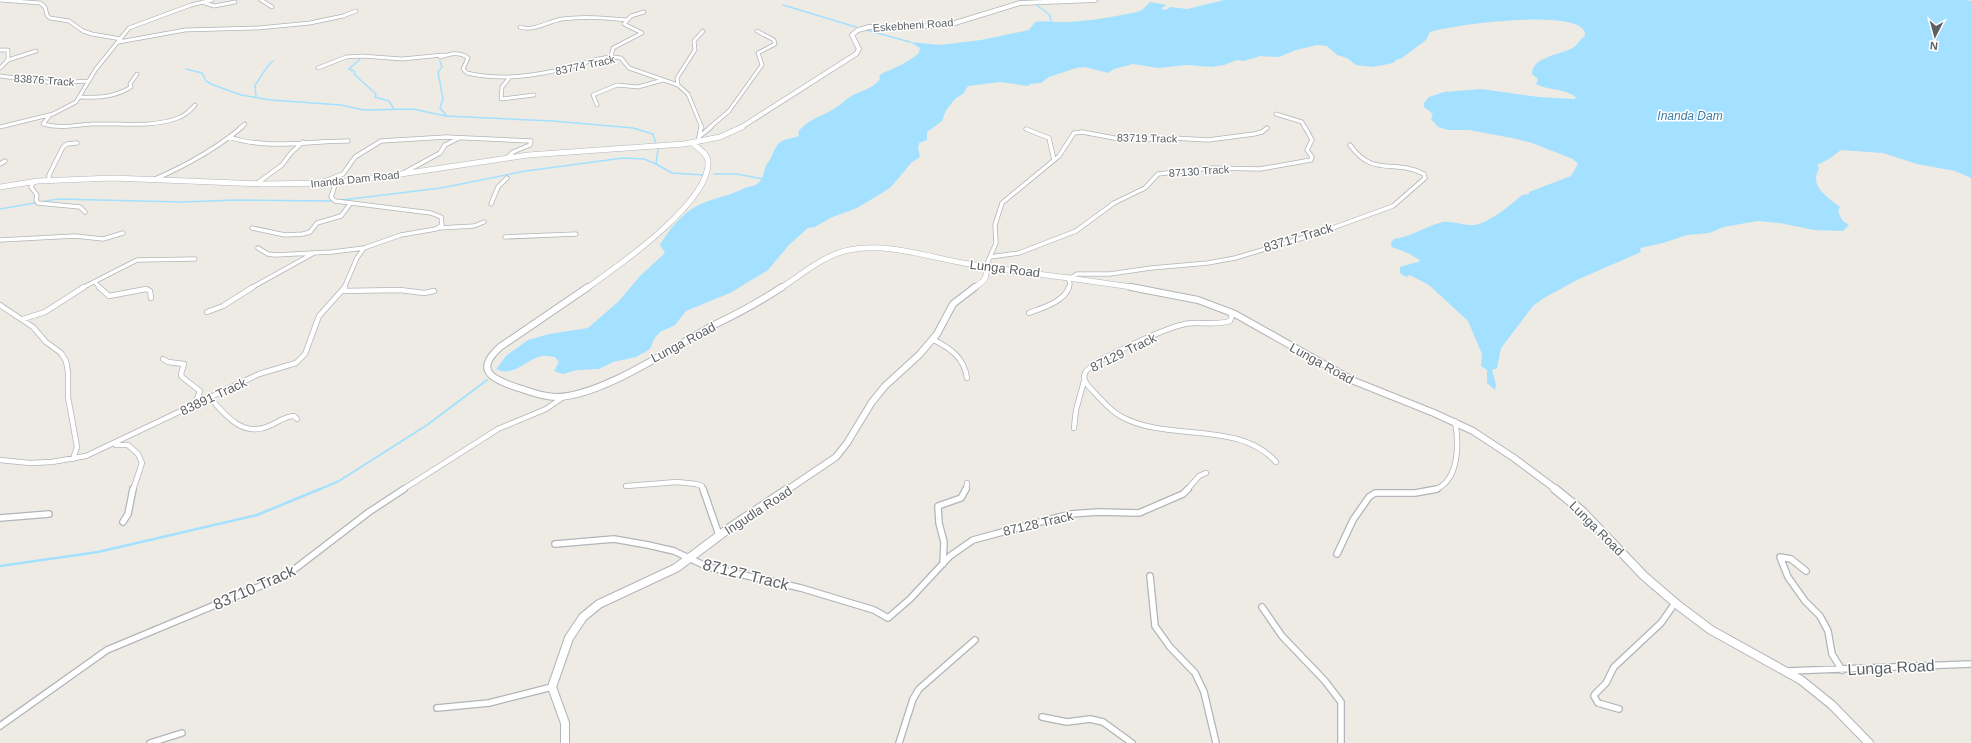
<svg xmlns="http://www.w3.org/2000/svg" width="1971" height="743" font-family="Helvetica,sans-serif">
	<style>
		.water { fill: #a4e0ff }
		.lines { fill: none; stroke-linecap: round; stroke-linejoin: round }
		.stream-far2 { stroke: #a4e0ff; stroke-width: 1.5 }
		.stream-far1 { stroke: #a4e0ff; stroke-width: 2 }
		.stream { stroke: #a4e0ff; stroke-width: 2.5 }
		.minor-far3-casing { stroke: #b1b5b9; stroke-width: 4.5 }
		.minor-far2-casing { stroke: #b1b5b9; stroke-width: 5 }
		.minor-far1-casing { stroke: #b1b5b9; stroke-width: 6 }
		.minor-casing { stroke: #b1b5b9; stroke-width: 8 }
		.tertiary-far3-casing { stroke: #b1b5b9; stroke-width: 5.5 }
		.tertiary-far2-casing { stroke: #b1b5b9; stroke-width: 6 }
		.tertiary-far1-casing { stroke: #b1b5b9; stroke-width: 8 }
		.tertiary-casing { stroke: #b1b5b9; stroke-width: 10 }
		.minor-far3 { stroke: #fff; stroke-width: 3 }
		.minor-far2 { stroke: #fff; stroke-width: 3.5 }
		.minor-far1 { stroke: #fff; stroke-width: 4.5 }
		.minor { stroke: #fff; stroke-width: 5.5 }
		.tertiary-far3 { stroke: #fff; stroke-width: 4 }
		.tertiary-far2 { stroke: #fff; stroke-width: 5 }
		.tertiary-far1 { stroke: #fff; stroke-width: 6 }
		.tertiary { stroke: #fff; stroke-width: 8 }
		.labels { text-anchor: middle; stroke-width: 3; stroke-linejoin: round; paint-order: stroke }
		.far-street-label { font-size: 11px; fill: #5c6064; stroke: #fff }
		.far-water-label { font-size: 12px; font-style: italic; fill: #3d7ca8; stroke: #fff }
		.street-label { font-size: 13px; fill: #5c6064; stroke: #fff }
		.near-street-label { font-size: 16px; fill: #5c6064; stroke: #fff }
	</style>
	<rect width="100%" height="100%" fill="#eeebe4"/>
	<!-- water -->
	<path class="water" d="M1224,0H1966L1971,1V178L1955,171L1917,164L1883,153L1841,150L1829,159L1817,165L1819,168C1809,187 1827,196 1840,207L1838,211L1842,220L1849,225L1843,231L1814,230L1780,223L1757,221L1724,227L1709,233L1687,235L1663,243L1640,248L1641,252L1577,280L1544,298L1533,306L1501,348L1497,368L1492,370L1496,385L1495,390L1487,383V370L1481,366L1482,354L1468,321L1429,285L1410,275L1406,277L1400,273V267L1421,261L1410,254L1392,247L1391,242L1394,239C1399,238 1404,237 1409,235C1421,231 1430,225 1443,222C1453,221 1461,225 1470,225C1485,227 1512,204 1522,195L1529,194V192L1571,176L1578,164L1573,159L1532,143L1517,139L1469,130H1448L1438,127L1431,119L1433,114L1424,107V103L1429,97L1444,92L1481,89L1539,97L1575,99L1576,97C1564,88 1549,91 1536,84L1538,79L1532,74C1532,56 1562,55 1574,47C1578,44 1580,39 1585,36C1589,6 1450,25 1430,32L1426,40L1402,58L1396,60L1393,63L1373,67L1356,65L1347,58L1337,55L1327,46L1317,45L1296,50L1279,57L1260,56L1244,61L1237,60L1224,65L1212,67L1187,65L1158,68L1133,64L1114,69L1108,73L1085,67L1076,68L1049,77L1041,83L1030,84L1028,86L1000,82L968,86L963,94L956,98L946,110L942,121L927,132V140L919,143L918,148L920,157L912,162L891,187L882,193L857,208L830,218L815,227L808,228L789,245L768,270L730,293L686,311L675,325L660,332L654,339L650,349L636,357L613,362L599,369L577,370L563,374L554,371L559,362L555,357C551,357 546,355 542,356C525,359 515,378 496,369L506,356L528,340L549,334L588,328L619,301L640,276L665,253L660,245C669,229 685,210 703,203C718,197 728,196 743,189C747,186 753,187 757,184C763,180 763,175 765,168C766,164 769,162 771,158C777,142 780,140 797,137L799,135L798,132C809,119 818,118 832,110C838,107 845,100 851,96C861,91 874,88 880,79L879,76C883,72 886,72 890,70C900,66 912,59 919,53L920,48L910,42L939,45L981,40L1029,30L1035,22C1046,20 1055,23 1066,22C1090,21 1113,17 1137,12L1142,10L1150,2L1167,5L1161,8L1165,10L1171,7L1187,9Z"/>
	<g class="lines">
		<!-- stream-far2 -->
		<path class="stream-far2" d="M1034,3L1050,15L1051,21
			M783,5L856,27
			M866,30L910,42
			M360,59L349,69L354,71L355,75L376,94L375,97L389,101L394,109
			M440,61L442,67L438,72L443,99L440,108L446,115
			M186,69L202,73L206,81L211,84L241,95L271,100L341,105L364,110L413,109L446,116L553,121L633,128L653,134L656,144
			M256,97L255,85C262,77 264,68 273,61
			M658,148L656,164L672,173L704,175
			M714,174H737L763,179
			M342,200L441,188L526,171L623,158L644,159L656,164
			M0,209L58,199L182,202L236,200L334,201"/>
		<!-- stream-far1 -->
		<path class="stream-far1" d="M318,490L339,481L427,425L487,380"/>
		<!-- stream -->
		<path class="stream" d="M0,566L98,552L257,515L320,489"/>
		<!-- minor-far3 casing -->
		<g class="minor-far3-casing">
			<path id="minor-far3" d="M0,0L40,3L45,7L47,15L50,18L69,21L83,31L92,34L121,39
				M261,0L272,7
				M202,2L214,6L235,2
				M520,27C533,32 549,21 562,19C583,16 605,18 627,20
				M119,42L185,30L258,28L310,23L343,16L356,11
				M0,50H8V60
				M440,57C449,54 460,51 468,58L463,69L467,73C501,81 534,76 567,68C585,63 602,55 621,58L629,68L678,85L688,94L702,128
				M611,57L613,48L642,33L624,24L631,16L644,12
				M0,68L8,60L36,51
				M318,68L346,57L362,56L402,59L443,55
				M0,76L55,83L88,81
				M510,77L502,87L501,99L534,95
				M678,85L677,78L695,50L694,41L703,31
				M80,97C99,98 115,97 131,87L130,84L137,74
				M597,105L593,95L617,85L638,87L663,80
				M1276,114L1302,122L1305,128
				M50,115L43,124C60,129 75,125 92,124C120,123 151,128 178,118C186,115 190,111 195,105
				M0,127L53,114L76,102L96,69L129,28L191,5L212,0
				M240,128L245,124
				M709,128L729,111L762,65L758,53L775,44L774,40L757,31"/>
		</g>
		<!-- minor-far2 casing -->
		<g class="minor-far2-casing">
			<path id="minor-far2" d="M1026,129L1049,138L1054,160
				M700,136L711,127
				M229,137C267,150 309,141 348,141
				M698,142L701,127
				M0,164L5,161
				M405,172L440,153L445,145L459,138
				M49,179V175L63,147L67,144L77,143
				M155,179C185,166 217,148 242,127
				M34,181L31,187L37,195L36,200L38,203L80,207L85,212
				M322,182L343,174L355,157L381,141L446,137L531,141L530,145L513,152L507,158
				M256,184L282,165L291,153L303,142
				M491,204L498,187L507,178
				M252,228L285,235L303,234L310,232L317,223L341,216L350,204
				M439,228L474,226L484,222
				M505,237L576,234
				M0,240L75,236L103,239L123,233
				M258,248L268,254L275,255L332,252L364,248L401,235L436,229L442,225L441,217L431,213L335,201L331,197L336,182
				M990,257L1019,253L1076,231L1114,203L1145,188L1158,174L1210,168L1260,169L1311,160L1312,157L1307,150L1312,140L1305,127
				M986,266L996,243L995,225L1002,203L1059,156L1074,133L1082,132L1125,140L1173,138L1208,140L1254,134L1262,132L1267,128
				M1068,277L1070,284L1069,288
				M1072,277L1077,274H1110L1151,268L1208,263L1235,258L1316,234L1393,206L1425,178L1424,174C1393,158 1373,178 1350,145
				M95,282L100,288
				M82,288L137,260L195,259
				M251,288L314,253
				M344,288L357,258L364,248"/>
		</g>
		<!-- minor-far1 casing -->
		<g class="minor-far1-casing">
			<path id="minor-far1" d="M99,287L109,296L146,289L150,291L151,298
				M342,291L400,290L424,293L434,291
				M0,305L33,327L46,342L61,353L66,361L68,372V397L77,447L73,459
				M1229,311L1232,316L1230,321C1215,326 1200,321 1185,324C1169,327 1090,361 1085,373C1082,380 1088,386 1093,391C1102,400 1110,411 1122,417C1168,442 1239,420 1276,462
				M207,312L223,306L253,287
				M1029,313C1042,308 1064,302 1069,287
				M23,319L45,312L84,287
				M932,339C950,348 964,357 967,378
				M163,359L168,362L184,364L181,374L182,377L200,391L195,404
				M210,398C225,415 243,438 269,426C277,423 285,416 294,416L297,419
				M1074,428L1076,410L1084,381
				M116,445H128L138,454L142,463L133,490
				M0,460L30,463L52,462L86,456L259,374L296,363L305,354L319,316L345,287
				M626,486L677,482L696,484L702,486L703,490
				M402,490L498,429L546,409L562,398
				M966,490L967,483
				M1187,490L1199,476L1206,473
				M1434,490C1460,481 1459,443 1455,421"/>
		</g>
		<!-- minor casing -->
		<g class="minor-casing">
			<path id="minor" d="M703,489L719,535
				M0,518L49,514
				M123,522L128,514L133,489
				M555,544L614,539L648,545L674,551L708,567L801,588L874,610L888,618L910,599L950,556L973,540L1070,514L1099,512L1139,513L1183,494L1188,489
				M1337,554L1353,520L1369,497L1375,493H1415L1437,489
				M943,564L944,542L939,523L938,506L961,498L966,489
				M1806,571L1791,559L1780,557L1788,577L1805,601L1820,616L1828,631L1832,654L1842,670
				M1150,576L1155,626L1170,647L1195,673L1204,692L1216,743
				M1262,607L1282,636L1325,681L1341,702V743
				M1788,671L1971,664
				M437,708L489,703L552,687
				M1619,709L1598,703L1594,696L1595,694L1606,683L1614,667L1661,623L1675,603
				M1042,717L1067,722L1090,719L1103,722L1132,743
				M0,726L107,650L287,575L369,512L404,489
				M150,743L182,733
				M899,743L913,699L919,689L975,640"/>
		</g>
		<!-- tertiary-far3 casing -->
		<g class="tertiary-far3-casing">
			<path id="tertiary-far3" d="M740,128L856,54L859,49L852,35L858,30L869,27L930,26L955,23L1020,3L1095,0"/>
		</g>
		<!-- tertiary-far2 casing -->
		<g class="tertiary-far2-casing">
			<path id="tertiary-far2" d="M0,187L38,181L113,178L264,184L329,183L381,177L528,155L684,144L720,137L742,127
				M587,288C618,266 711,202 708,161C707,153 697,147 692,143
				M781,288C802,274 824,255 849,250C889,242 930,258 969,264C1025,273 1081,279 1137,288
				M974,288C985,280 987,280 986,266"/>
		</g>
		<!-- tertiary-far1 casing -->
		<g class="tertiary-far1-casing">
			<path id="tertiary-far1" d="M588,287L500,347C493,354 481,365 491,375C499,382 512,386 522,389C533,393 545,397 557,397C603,396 674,346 716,324C739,313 761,301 782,287
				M1131,287L1198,300L1235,314L1354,381L1434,413L1473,431L1514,458L1557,490
				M787,490L836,457L847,443L872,402L885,386L919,355L937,334L953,304L975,287"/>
		</g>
		<!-- tertiary casing -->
		<g class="tertiary-casing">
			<path id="tertiary" d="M1555,489L1582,511L1644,576L1679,606L1711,630L1801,680L1832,705L1869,743
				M565,743V723L552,687L569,638L583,617L599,604L676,568L728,529L788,489"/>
		</g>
		<!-- minor-far3 -->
		<use href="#minor-far3" class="minor-far3"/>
		<!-- minor-far2 -->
		<use href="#minor-far2" class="minor-far2"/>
		<!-- minor-far1 -->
		<use href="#minor-far1" class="minor-far1"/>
		<!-- minor -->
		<use href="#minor" class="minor"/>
		<!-- tertiary-far3 -->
		<use href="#tertiary-far3" class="tertiary-far3"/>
		<!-- tertiary-far2 -->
		<use href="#tertiary-far2" class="tertiary-far2"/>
		<!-- tertiary-far1 -->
		<use href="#tertiary-far1" class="tertiary-far1"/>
		<!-- tertiary -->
		<use href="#tertiary" class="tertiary"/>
	</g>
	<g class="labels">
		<!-- far-street labels -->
		<g class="far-street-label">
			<text transform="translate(913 25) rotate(-4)" y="4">Eskebheni Road</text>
			<text transform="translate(585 65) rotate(-12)" y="4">83774 Track</text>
			<text transform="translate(44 80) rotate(4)" y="4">83876 Track</text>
			<text transform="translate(1147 138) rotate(1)" y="4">83719 Track</text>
			<text transform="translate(1199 171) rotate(-4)" y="4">87130 Track</text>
			<text transform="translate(355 179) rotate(-6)" y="4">Inanda Dam Road</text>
		</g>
		<!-- far-water labels -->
		<g class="far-water-label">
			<text x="1690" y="120">Inanda Dam</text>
		</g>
		<!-- street labels -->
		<g class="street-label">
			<text transform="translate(1298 237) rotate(-17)" y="5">83717 Track</text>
			<text transform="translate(1005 268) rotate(7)" y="5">Lunga Road</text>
			<text transform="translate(683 342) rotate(-28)" y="5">Lunga Road</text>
			<text transform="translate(1123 352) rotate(-26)" y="5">87129 Track</text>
			<text transform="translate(1322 363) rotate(29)" y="5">Lunga Road</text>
			<text transform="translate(213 396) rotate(-25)" y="5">83891 Track</text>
			<text transform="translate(758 510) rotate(-33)" y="5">Ingudla Road</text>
			<text transform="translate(1038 523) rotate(-13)" y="5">87128 Track</text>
			<text transform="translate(1597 528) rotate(45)" y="5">Lunga Road</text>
		</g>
		<!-- near-street labels -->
		<g class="near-street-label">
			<text transform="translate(746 574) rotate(14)" y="6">87127 Track</text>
			<text transform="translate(254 587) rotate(-24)" y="6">83710 Track</text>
			<text transform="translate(1891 667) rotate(-3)" y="6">Lunga Road</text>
		</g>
	</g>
	<!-- north arrow -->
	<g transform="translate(1935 36) rotate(186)" stroke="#ffffff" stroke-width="3" paint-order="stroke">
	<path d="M0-3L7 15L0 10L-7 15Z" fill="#5c6064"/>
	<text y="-6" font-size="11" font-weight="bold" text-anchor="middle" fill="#5c6064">N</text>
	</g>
</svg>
